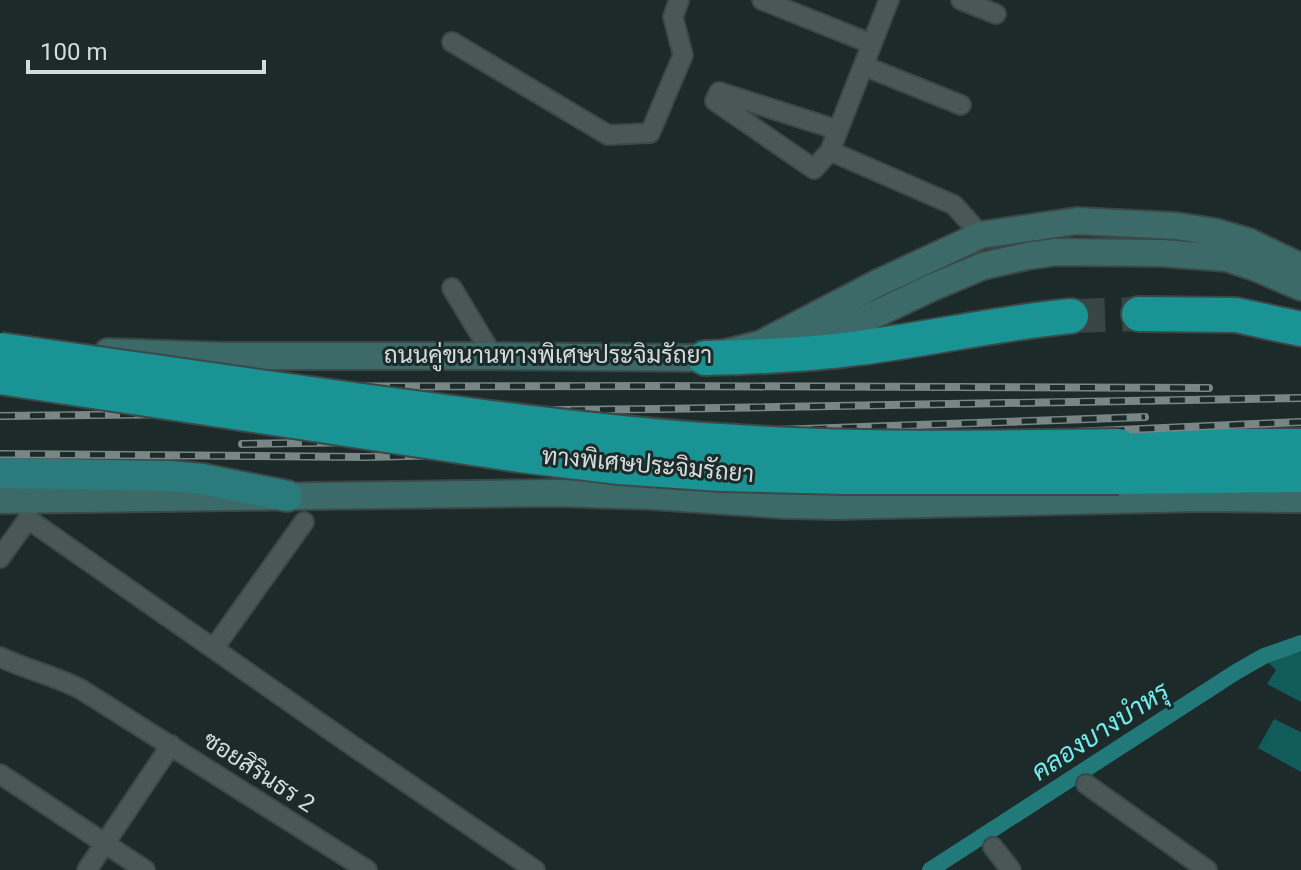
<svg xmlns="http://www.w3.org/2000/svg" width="1301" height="870" font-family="Roboto,Sarabun,sans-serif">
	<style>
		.green { fill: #125b5b }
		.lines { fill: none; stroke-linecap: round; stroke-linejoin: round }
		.canal { stroke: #22797a; stroke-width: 16 }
		.highway-tunnel { stroke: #384545; stroke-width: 34; stroke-dasharray: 34 17; stroke-linecap: butt }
		.street-casing { stroke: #3c4747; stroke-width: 22 }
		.secondary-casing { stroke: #3c4747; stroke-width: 30 }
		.primary-casing { stroke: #3c4747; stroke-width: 34 }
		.highway-casing { stroke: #3c4747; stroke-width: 38 }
		.street { stroke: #495857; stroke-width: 18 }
		.secondary { stroke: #3b6a69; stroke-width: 26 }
		.primary { stroke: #2c7b7c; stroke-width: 30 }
		.highway { stroke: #199394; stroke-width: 34 }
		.rail-casing { stroke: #7a8585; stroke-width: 8 }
		.rail { stroke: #1c2a2a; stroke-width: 5; stroke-dasharray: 15; stroke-linecap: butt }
		.highway-bridge-casing { stroke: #3c4747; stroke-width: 38; stroke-linecap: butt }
		.highway-bridge { stroke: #199394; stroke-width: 34 }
		.labels { text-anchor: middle; stroke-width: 6; stroke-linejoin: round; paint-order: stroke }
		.street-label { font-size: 24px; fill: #d4dcdc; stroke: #1c2a2a }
		.water-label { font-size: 26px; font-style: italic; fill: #73edee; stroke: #1c2a2a }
	</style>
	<rect width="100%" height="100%" fill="#1c2a2a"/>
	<!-- green -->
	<path class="green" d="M1301,652V702L1267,684L1276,670L1267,661Z
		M1274,719L1301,732V772L1258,748Z"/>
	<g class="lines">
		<!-- canal -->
		<path class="canal" d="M930,870L1236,672L1264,656L1301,643"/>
		<!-- highway-tunnel -->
		<path class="highway-tunnel" d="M1071,316L1139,314"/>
		<!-- street casing -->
		<g class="street-casing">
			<path id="street" d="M762,0L872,44
				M961,0L996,14
				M452,42L608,135L650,133L683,55L673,17L679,0
				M864,66L961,105
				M838,130L719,92L715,101L814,169L830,151L889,0
				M830,151L954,205L981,235
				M452,288L493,356
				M28,519L350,744L535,870
				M0,558L28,519L29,507
				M214,648L304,522
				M0,657C27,670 56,676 82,690L367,870
				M0,774L145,870
				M1086,784L1207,870
				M993,847L1011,870
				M87,870L171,745"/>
		</g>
		<!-- secondary casing -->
		<g class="secondary-casing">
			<path id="secondary" d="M787,340L857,323L933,287L983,266L1027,256L1056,252L1161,253L1227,258L1257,268L1301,287
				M108,352L224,356H493L705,358L761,344L878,283L981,235L1077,221L1176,226L1215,232L1249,242L1301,267
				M0,500L557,493L652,496L786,505L836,506L1202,498L1301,499"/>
		</g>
		<!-- primary casing -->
		<g class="primary-casing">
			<path id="primary" d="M0,473L169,476L202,479L287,496"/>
		</g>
		<!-- highway casing -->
		<g class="highway-casing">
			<path id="highway" d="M1139,314L1236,315L1301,329
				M705,358C756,357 807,355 858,348C929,339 999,323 1071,316
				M1119,446H1301
				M1119,477L1301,475"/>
		</g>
		<!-- street -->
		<use href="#street" class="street"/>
		<!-- secondary -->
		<use href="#secondary" class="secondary"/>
		<!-- primary -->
		<use href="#primary" class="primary"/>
		<!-- highway -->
		<use href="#highway" class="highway"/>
		<!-- rail casing -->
		<g class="rail-casing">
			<path id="rail" d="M0,387L659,386L1209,388
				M0,416L659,409L1301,398
				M242,444L494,440L1145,417
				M0,454L366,457L686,449L1301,422"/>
		</g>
		<!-- rail -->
		<use href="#rail" class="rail"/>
		<!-- highway-bridge casing -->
		<g class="highway-bridge-casing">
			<path id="highway-bridge" d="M0,350C144,370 287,392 431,410C527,423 623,435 720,441C853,450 986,448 1119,446
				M0,377L520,455L619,467L721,474L843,477H1119"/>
		</g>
		<!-- highway-bridge -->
		<use href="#highway-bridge" class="highway-bridge"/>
	</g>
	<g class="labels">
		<!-- street labels -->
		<g class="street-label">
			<text x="548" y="363">ถนนคู่ขนานทางพิเศษประจิมรัถยา</text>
			<text transform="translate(648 465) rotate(5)" y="8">ทางพิเศษประจิมรัถยา</text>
			<text transform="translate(259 772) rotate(33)" y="8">ซอยสิรินธร 2</text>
		</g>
		<!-- water labels -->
		<g class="water-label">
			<text transform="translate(1100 731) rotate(-33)" y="9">คลองบางบำหรุ</text>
		</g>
	</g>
	<!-- scale -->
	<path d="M28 60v12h236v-12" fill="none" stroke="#d4dcdc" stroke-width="4"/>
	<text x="40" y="60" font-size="24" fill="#d4dcdc" stroke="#1c2a2a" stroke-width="6" paint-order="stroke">100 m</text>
</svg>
